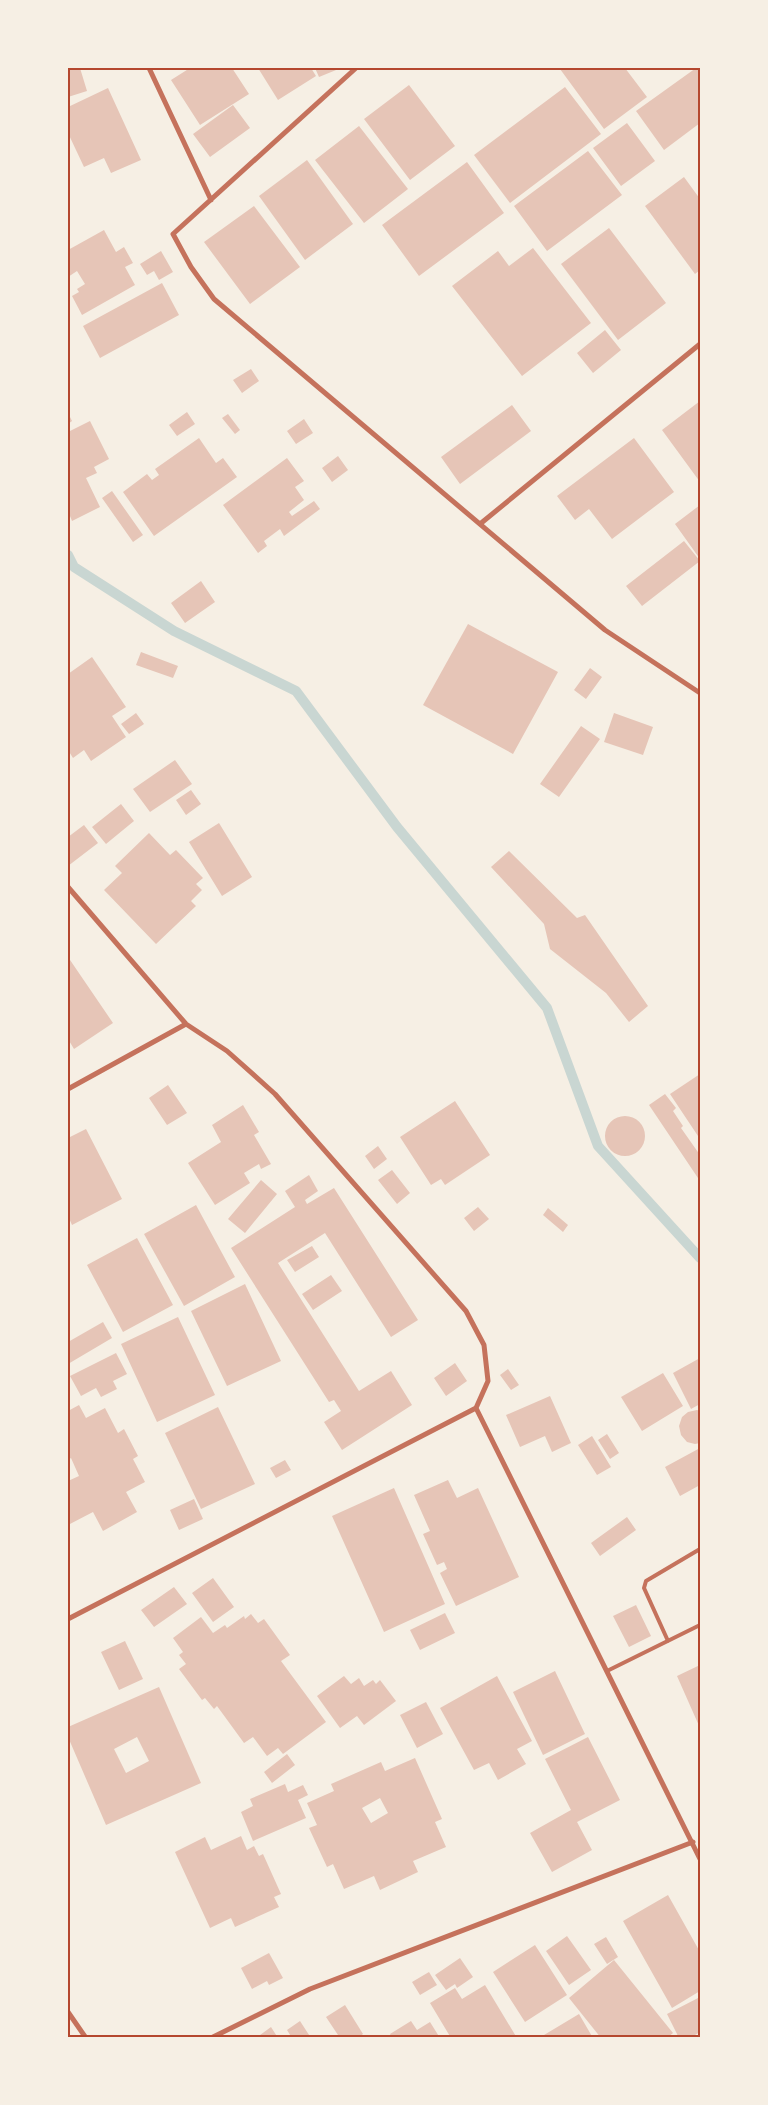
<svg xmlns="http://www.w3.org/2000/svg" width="768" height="2105" font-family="Overpass,sans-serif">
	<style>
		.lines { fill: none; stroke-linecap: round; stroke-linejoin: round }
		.stream { stroke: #c9d6d2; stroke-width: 10 }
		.building { fill: #e6c5b7; fill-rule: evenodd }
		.service { stroke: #c5725c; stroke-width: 4 }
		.minor { stroke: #c5725c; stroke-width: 5 }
		.neatline { fill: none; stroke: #b5482f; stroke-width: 2 }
	</style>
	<rect width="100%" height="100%" fill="#f6efe4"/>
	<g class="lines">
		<!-- stream -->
		<path class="stream" d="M68,555L74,567L174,631L296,691L397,827L547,1008L598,1146L700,1258"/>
	</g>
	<!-- building -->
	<path class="building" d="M68,68H80L87,91L68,97Z
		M190,68H232L249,94L200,125L171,80Z
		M258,68H311L316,76L278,100Z
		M315,68H341L319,77Z
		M561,68H625L647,97L604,129L560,69Z
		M696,68H700V123L664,150L636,111Z
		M409,85L455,146L410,180L364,119Z
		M565,87L601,134L510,203L474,155Z
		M108,88L141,160L111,173L104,158L84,167L68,133V107Z
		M233,105L250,128L210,157L193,134Z
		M627,123L655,161L621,186L593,148Z
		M359,126L408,189L364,223L315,160Z
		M588,151L622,195L547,251L514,206Z
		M307,160L353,224L305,260L259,196Z
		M467,162L504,213L419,276L382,225Z
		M684,177L700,199V270L695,274L645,206Z
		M254,206L300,267L250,304L204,242Z
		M609,228L666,303L618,340L561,264Z
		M104,230L116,252L124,247L133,263L125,267L135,285L82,315L72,296L79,292L77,289L85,284L77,271L68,277V250Z
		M533,248L591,323L522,376L452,286L498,251L509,266Z
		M161,251L173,272L159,280L154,271L147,275L140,264Z
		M162,283L179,315L100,358L83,326Z
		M605,330L621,350L593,373L577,353Z
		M251,369L259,381L242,393L233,380Z
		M700,401V482L662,430Z
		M512,405L531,431L460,484L441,457Z
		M187,412L195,424L177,436L169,425Z
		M68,413L72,421L68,424Z
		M228,414L240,430L235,434L222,418Z
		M304,419L313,433L296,444L287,431Z
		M90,421L109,459L94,467L97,473L86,478L100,507L72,521L68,511V432Z
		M199,438L216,463L223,458L237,477L154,536L123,492L147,474L152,480L159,475L155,469Z
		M634,438L674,492L612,539L589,509L575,520L557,496Z
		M338,456L348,470L332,482L322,468Z
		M287,458L304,481L295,487L304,500L289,512L292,516L314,501L320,509L284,536L280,529L264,541L267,546L258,553L223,505Z
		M112,491L143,535L133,542L102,498Z
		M700,505V559L675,524Z
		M684,541L700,561L642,606L626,586Z
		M201,581L215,602L185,623L171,603Z
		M468,624L558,672L513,754L423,705Z
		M141,652L178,666L173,678L136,665Z
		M92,657L126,707L112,716L126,737L91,761L84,750L73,758L68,750V674Z
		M590,668L602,677L586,699L574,690Z
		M136,713L144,724L129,734L121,724Z
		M614,713L653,727L643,755L604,742Z
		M581,726L600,739L559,797L540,784Z
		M175,760L192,784L150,812L133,789Z
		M191,790L201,804L186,815L176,800Z
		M121,804L134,821L106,844L92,827Z
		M219,823L252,877L222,896L189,842Z
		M84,825L98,843L68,866V837Z
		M149,833L170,855L176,850L203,878L196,884L202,890L191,901L196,906L156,944L104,890L122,873L115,866Z
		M509,851L577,918L585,915L648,1006L629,1022L606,993L550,949L544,924L491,867Z
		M68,957L113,1023L74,1049L68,1039Z
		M700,1074V1139L670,1094Z
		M168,1085L187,1113L167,1125L149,1098Z
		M665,1094L676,1108L673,1111L683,1126L681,1128L700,1155V1181L649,1105Z
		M455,1101L490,1155L445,1185L441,1179L431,1185L400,1137Z
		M243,1105L259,1132L254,1135L271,1164L261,1169L259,1164L244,1173L250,1183L215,1205L188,1163L221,1142L212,1125Z
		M605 1136a20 20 0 1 1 40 0a20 20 0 1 1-40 0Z
		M86,1129L122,1199L72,1225L68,1216V1138Z
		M378,1146L387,1159L374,1169L365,1156Z
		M392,1170L410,1193L397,1204L378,1180Z
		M309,1175L318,1191L305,1200L307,1204L334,1188L418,1320L391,1337L325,1233L278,1263L359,1391L391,1371L412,1405L342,1450L324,1422L341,1411L334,1400L329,1402L231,1248L295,1207L285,1191Z
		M261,1180L277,1194L245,1233L228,1219Z
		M196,1205L235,1277L184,1306L144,1234Z
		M478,1207L489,1219L474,1231L464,1218Z
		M548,1208L568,1225L563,1232L543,1215Z
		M137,1238L173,1305L123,1332L87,1265Z
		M312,1246L319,1257L295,1272L287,1260Z
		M331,1275L342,1291L313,1310L302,1294Z
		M245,1284L281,1361L227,1386L191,1311Z
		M178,1317L215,1395L157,1422L121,1344Z
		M103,1322L112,1338L68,1364V1342Z
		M116,1353L127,1374L113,1381L117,1389L101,1397L96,1388L81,1396L70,1376Z
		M700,1358V1404L691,1409L673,1373Z
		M455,1363L467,1381L446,1396L434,1378Z
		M508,1369L519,1385L511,1390L500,1375Z
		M663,1373L683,1406L642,1431L621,1397Z
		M550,1396L571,1443L552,1452L545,1436L520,1447L506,1415Z
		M79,1405L86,1418L105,1408L118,1433L124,1429L138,1456L133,1459L145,1482L126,1492L137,1512L103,1531L93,1512L68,1525V1481L79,1476L71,1458L68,1460V1411Z
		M218,1407L255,1484L201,1509L165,1433Z
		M697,1410L700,1411V1443L695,1444L687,1442L681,1435L679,1426L682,1417L688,1412Z
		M607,1434L619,1453L610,1459L598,1440Z
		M592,1436L611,1467L597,1475L578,1445Z
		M700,1448V1485L680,1496L665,1467Z
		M285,1460L291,1470L276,1478L270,1468Z
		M448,1480L457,1498L478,1488L519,1577L456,1606L440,1573L447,1569L444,1562L437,1565L423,1534L430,1531L414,1495Z
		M394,1488L445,1604L384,1632L332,1516Z
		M194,1499L203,1519L179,1530L170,1510Z
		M627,1517L636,1530L600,1556L591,1543Z
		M213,1578L234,1607L213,1622L192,1593Z
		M174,1587L187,1604L154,1627L141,1610Z
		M636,1605L651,1636L629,1647L613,1616Z
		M445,1613L455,1633L420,1650L410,1630Z
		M251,1614L258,1623L264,1619L290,1655L281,1661L326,1722L283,1754L278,1748L267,1756L253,1737L244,1743L217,1706L214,1709L205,1698L202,1700L179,1669L186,1664L179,1655L183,1652L173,1638L201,1617L213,1633L225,1625L227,1628L244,1616L245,1619Z
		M125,1641L143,1679L119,1690L101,1652Z
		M700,1665V1728L677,1676Z
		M555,1671L585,1734L543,1755L513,1692Z
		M344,1676L351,1684L359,1678L364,1686L373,1680L376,1684L380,1680L396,1701L364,1725L357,1716L340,1728L317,1696Z
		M497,1676L532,1741L517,1749L526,1764L498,1780L489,1763L474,1770L440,1708Z
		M159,1687L201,1783L106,1825L68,1737V1727ZM137,1737L149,1761L126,1773L114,1749Z
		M426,1702L443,1734L417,1748L400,1715Z
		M588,1737L620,1800L577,1822L592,1850L552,1872L530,1833L571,1810L545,1759Z
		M287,1754L295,1765L272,1783L264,1772Z
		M415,1758L442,1819L435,1822L446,1847L413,1861L418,1872L380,1890L374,1876L344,1889L333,1864L327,1867L309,1828L317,1825L307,1803L334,1791L331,1784L381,1762L385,1771ZM380,1798L388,1813L371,1823L362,1808Z
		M285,1784L288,1792L303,1785L308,1795L298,1800L306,1818L253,1841L241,1812L253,1806L250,1799Z
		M241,1836L247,1850L254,1846L259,1856L263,1854L281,1894L274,1897L279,1907L235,1927L231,1918L210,1928L175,1852L205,1837L211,1850Z
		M668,1895L700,1952V1991L672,2008L623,1921Z
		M567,1936L591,1970L569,1985L546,1951Z
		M606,1937L618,1957L607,1964L594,1944Z
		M535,1945L567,1995L525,2022L493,1972Z
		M269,1953L283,1978L269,1985L267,1981L252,1989L241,1968Z
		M460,1958L473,1977L457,1988L455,1984L446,1990L435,1975Z
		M614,1960L673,2033L667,2038H601L569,1998Z
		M429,1972L437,1985L420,1995L412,1982Z
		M485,1985L517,2038H451L430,2003L455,1988L462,1999Z
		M700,1997V2032L690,2038H679L667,2014Z
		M345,2005L363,2034L358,2038H340L326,2017Z
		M579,2014L593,2038H539Z
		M300,2021L311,2038H292L287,2030Z
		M411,2021L417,2030L430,2022L440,2038H392L390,2034Z
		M271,2027L278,2038H256Z"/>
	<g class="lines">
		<!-- service -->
		<path class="service" d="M668,1641L644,1588L646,1581L700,1549
			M607,1671L700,1625"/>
		<!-- minor -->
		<path class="minor" d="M149,68L211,200
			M356,68L173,234L191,267L214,299L605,630L700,693
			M480,524L700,344
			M68,887L186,1024L227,1051L275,1094L466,1311L484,1345L488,1381L476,1408L68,1619
			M68,1089L186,1024
			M476,1408L700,1859
			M68,2012L86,2038
			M211,2038L310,1989L693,1842"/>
	</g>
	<!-- border -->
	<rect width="768" height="2105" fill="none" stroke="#f6efe4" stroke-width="138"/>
	<rect x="69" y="69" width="630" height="1967" class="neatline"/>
</svg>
